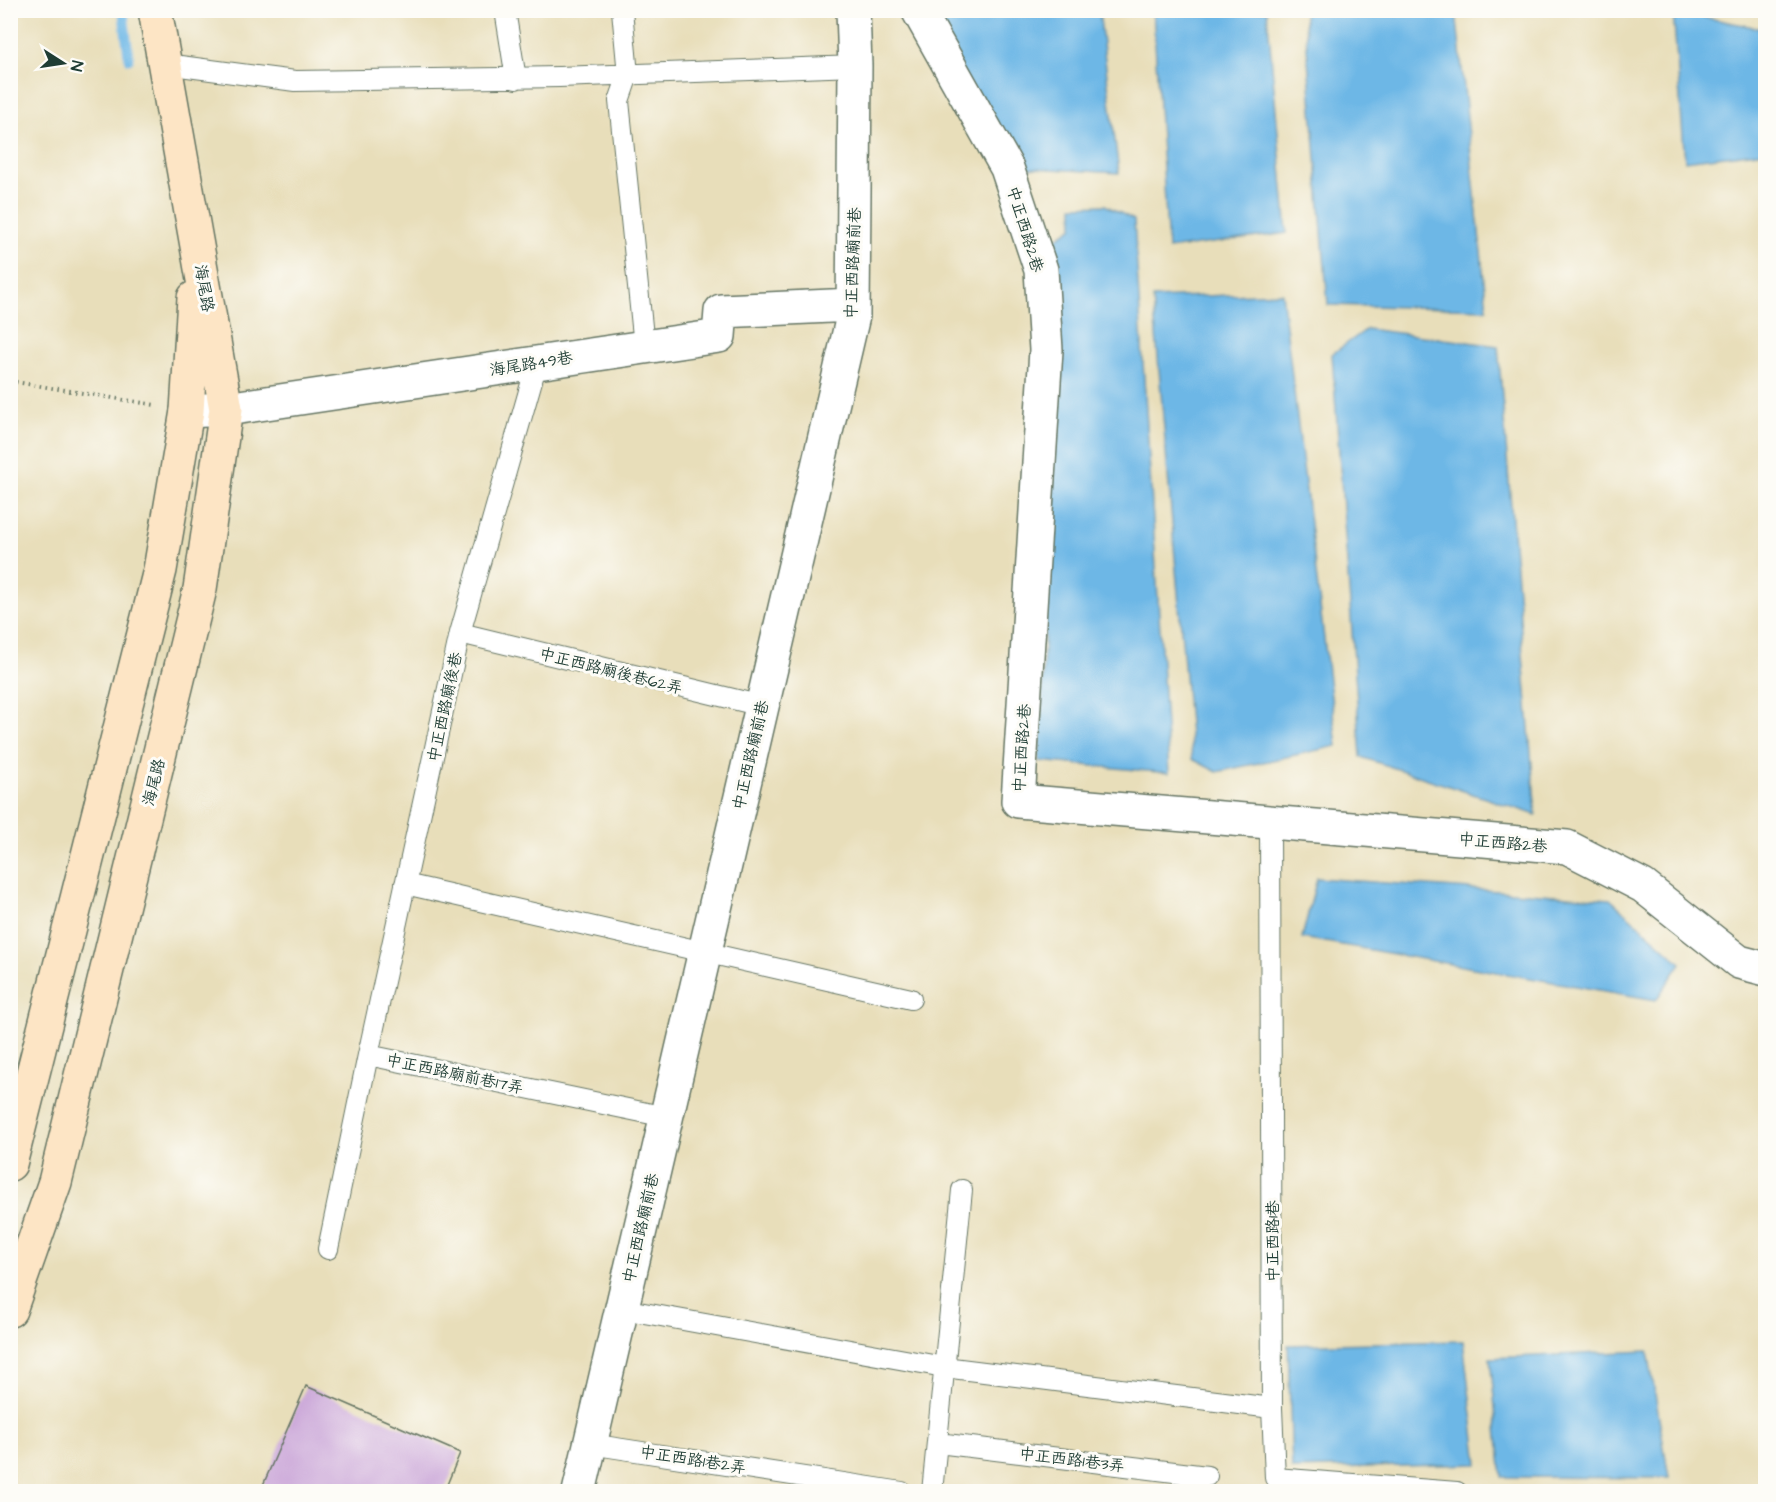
<svg xmlns="http://www.w3.org/2000/svg" width="1776" height="1502" font-family="'Architects Daughter','LXGW WenKai TC',sans-serif">
	<style>
		.water { fill: #6db7e6; stroke: #467a8d; stroke-width: 1.5 }
		.lines { fill: none; stroke-linecap: round; stroke-linejoin: round }
		.stream { stroke: #6db7e6; stroke-width: 10 }
		.building { fill: #cdabda }
		.lane-casing { stroke: #657563; stroke-width: 22 }
		.street-casing { stroke: #657563; stroke-width: 36 }
		.secondary-casing { stroke: #657563; stroke-width: 36 }
		.path { stroke: #657563; stroke-width: 4; stroke-dasharray: 1.5 4.5; stroke-linecap: butt }
		.lane { stroke: #fff; stroke-width: 20 }
		.street { stroke: #fff; stroke-width: 33 }
		.secondary { stroke: #fde5c5; stroke-width: 33 }
		.labels { text-anchor: middle; stroke-width: 6; stroke-linejoin: round; paint-order: stroke }
		.street-label { font-size: 16px; fill: #1f3d34; stroke: #fdfcf7 }
	</style>
	<rect width="100%" height="100%" fill="#fdfcf7"/>
	<filter id="ink" filterUnits="userSpaceOnUse"><feTurbulence type="fractalNoise" baseFrequency=".0167" numOctaves="2"/><feDisplacementMap in="SourceGraphic" scale="12" xChannelSelector="R" yChannelSelector="G"/><feConvolveMatrix kernelMatrix="1 2 1 2 8 2 1 2 1" color-interpolation-filters="sRGB"/></filter>
	<filter id="wash" filterUnits="userSpaceOnUse"><feTurbulence type="fractalNoise" baseFrequency=".008" numOctaves="4" result="noise"/><feDisplacementMap in="SourceGraphic" scale="24" xChannelSelector="R" yChannelSelector="G"/><feGaussianBlur stdDeviation="1.35" result="paint"/><feColorMatrix in="noise" values="0 0 0 0 0 0 0 0 0 0 0 0 0 0 0 0 0 1.4 0 .05"/><feComposite in="paint" operator="in"/></filter>
	<g filter="url(#wash)">
		<rect width="100%" height="100%" fill="#e8deba"/>
		<!-- water -->
		<path class="water" d="M919,11H1099L1119,173L1017,167Z
			M1153,11H1267L1287,233L1168,249Z
			M1304,11H1456L1487,309L1328,305Z
			M1673,11L1763,29L1766,46L1765,151L1685,161Z
			M1105,205L1134,220L1169,773L1039,761L1055,395L1041,249L1073,227V206Z
			M1282,293L1337,746L1217,772L1192,759L1153,298Z
			M1367,329L1498,346L1536,815L1361,757L1332,354Z
			M1317,878L1610,899L1681,963L1656,1000L1302,938Z
			M1463,1341L1478,1464L1292,1469L1288,1345Z
			M1648,1351L1669,1478L1502,1477L1490,1358Z"/>
		<g class="lines">
			<!-- stream -->
			<path class="stream" d="M123,10L129,59"/>
		</g>
		<g id="blocks">
			<!-- building -->
			<path class="building" d="M306,1386L460,1453L444,1492H260Z"/>
		</g>
	</g>
	<g filter="url(#ink)">
		<use href="#blocks" fill-opacity="0" stroke="#657563" stroke-width="1.5"/>
		<g class="lines">
			<!-- lane casing -->
			<g class="lane-casing">
				<path id="lane" d="M505,10L516,79
					M622,10L628,75L619,101L644,346
					M165,64L295,81L559,77L855,66
					M460,633L762,706
					M1270,822L1272,1408L1275,1478L1457,1492
					M405,884L911,999
					M368,1055L460,633L537,363
					M328,1249L368,1055L666,1117
					M622,1309L944,1367L1272,1408
					M938,1443L1207,1476
					M590,1444L902,1492
					M932,1492L962,1190"/>
			</g>
			<!-- street casing -->
			<g class="street-casing">
				<path id="street" d="M918,10L1007,168L1041,270L1046,350L1018,801L1567,847L1643,886L1739,962L1766,969
					M187,411L226,409L719,336L721,311L853,305
					M579,1492L853,316L855,66L853,10"/>
			</g>
			<!-- secondary casing -->
			<g class="secondary-casing">
				<path id="secondary" d="M10,1164L160,570L187,411L194,298
					M10,1310L55,1182L200,589L226,409L155,10"/>
			</g>
			<!-- path -->
			<path class="path" d="M10,381L155,405"/>
			<!-- lane -->
			<use href="#lane" class="lane"/>
			<!-- street -->
			<use href="#street" class="street"/>
			<!-- secondary -->
			<use href="#secondary" class="secondary"/>
		</g>
	</g>
	<g class="labels">
		<!-- street labels -->
		<g class="street-label">
			<text transform="translate(1026 229) rotate(73)" y="6">中正西路2巷</text>
			<text transform="translate(852 263) rotate(-88)" y="6">中正西路廟前巷</text>
			<text transform="translate(205 288) rotate(80)" y="6">海尾路</text>
			<text transform="translate(531 363) rotate(-9)" y="6">海尾路49巷</text>
			<text transform="translate(611 670) rotate(14)" y="6">中正西路廟後巷62弄</text>
			<text transform="translate(444 707) rotate(-78)" y="6">中正西路廟後巷</text>
			<text transform="translate(1021 748) rotate(-86)" y="6">中正西路2巷</text>
			<text transform="translate(750 755) rotate(-77)" y="6">中正西路廟前巷</text>
			<text transform="translate(153 782) rotate(-76)" y="6">海尾路</text>
			<text transform="translate(1503 842) rotate(5)" y="6">中正西路2巷</text>
			<text transform="translate(455 1073) rotate(12)" y="6">中正西路廟前巷17弄</text>
			<text transform="translate(640 1228) rotate(-77)" y="6">中正西路廟前巷</text>
			<text transform="translate(1272 1241) rotate(-90)" y="6">中正西路1巷</text>
			<text transform="translate(693 1459) rotate(9)" y="6">中正西路1巷2弄</text>
			<text transform="translate(1072 1459) rotate(7)" y="6">中正西路1巷3弄</text>
		</g>
	</g>
	<!-- margin -->
	<rect width="1776" height="1502" fill="none" stroke="#fdfcf7" stroke-width="36"/>
	<!-- north arrow -->
	<g transform="translate(63 63) rotate(102)" stroke="#fdfcf7" stroke-width="4.5" paint-order="stroke">
	<path d="M0-4.5L10 22L0 15L-10 22Z" fill="#1f3d34"/>
	<text y="-9" font-size="16" font-weight="bold" text-anchor="middle" fill="#1f3d34">N</text>
	</g>
</svg>
